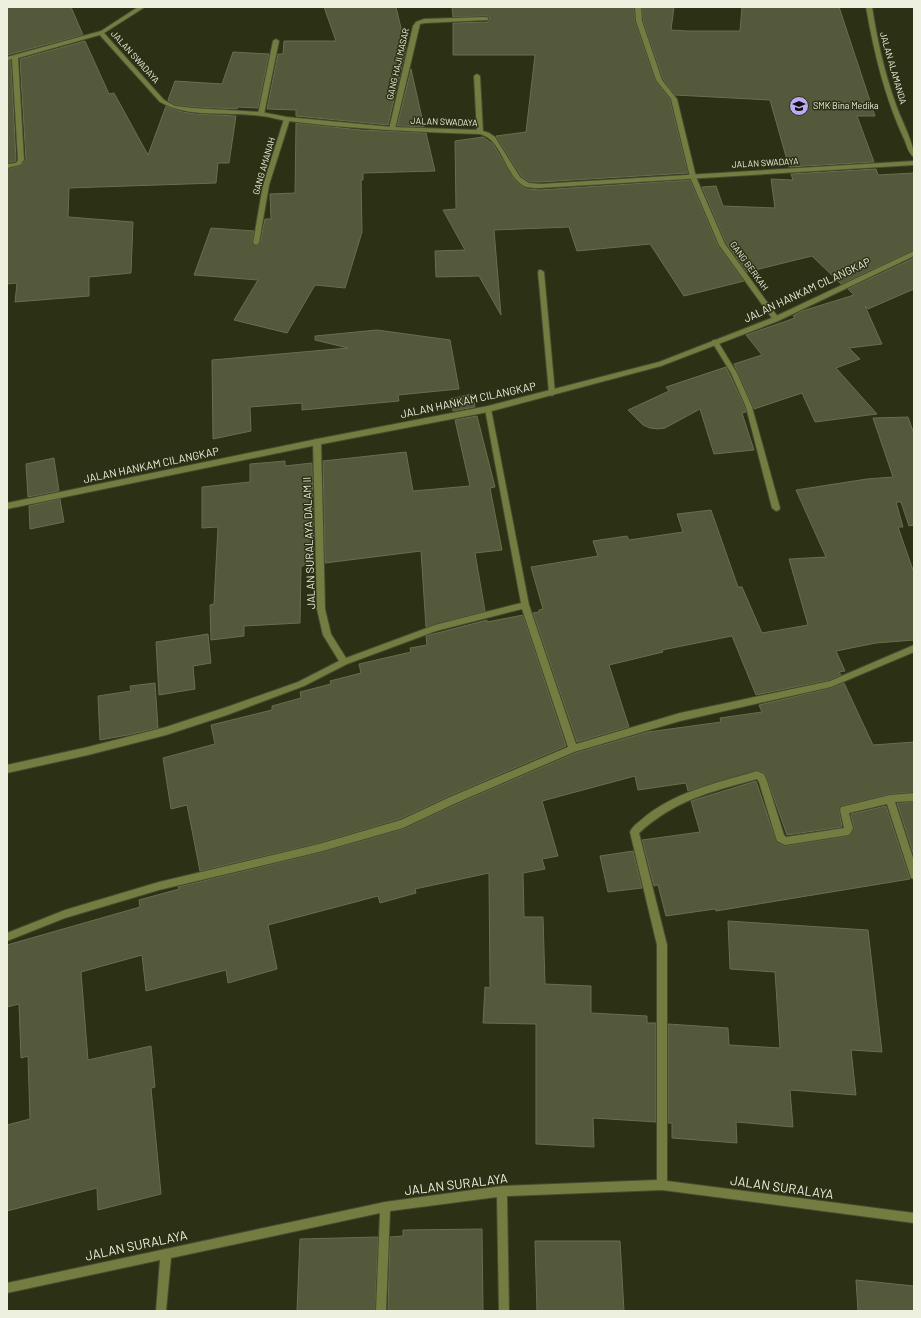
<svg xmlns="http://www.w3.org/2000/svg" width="921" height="1318" font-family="Barlow,sans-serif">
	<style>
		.building { fill: #55593c; stroke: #696e50 }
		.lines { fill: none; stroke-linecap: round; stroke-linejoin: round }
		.minor-casing { stroke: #474b30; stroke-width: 2 }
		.tertiary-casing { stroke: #474b30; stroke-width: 2 }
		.minor { fill: #747c41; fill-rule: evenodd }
		.tertiary { fill: #747c41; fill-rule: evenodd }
		.labels { text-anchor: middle; stroke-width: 3; stroke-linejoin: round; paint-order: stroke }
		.far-street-label { font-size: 9px; fill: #edf0df; stroke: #2c3014 }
		.far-poi-label { font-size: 9px; fill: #edf0df; stroke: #2c3014; text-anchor: start }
		.street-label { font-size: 11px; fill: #edf0df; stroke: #2c3014 }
		.near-street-label { font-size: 13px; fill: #edf0df; stroke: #2c3014 }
	</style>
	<rect width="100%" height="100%" fill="#2c3014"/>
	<!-- building -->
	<path class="building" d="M7,7H71L83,35L7,55Z
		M324,7H396L406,49L388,125L296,116V110L267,109L278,54H283L284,41H336Z
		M452,7H634L635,21L655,80L670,100L688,173L540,182H530L521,176L496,136L526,132L535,55H453V23L488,22L490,18L486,16L453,17Z
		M642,7H674L671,30L687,31H740L742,7H839L875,116H857L874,162L789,167L770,100L675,95L663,79L643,21Z
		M85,41L109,94L114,93L148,155L166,106L183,112L196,114L236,116L229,163H218L216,183L69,188L68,217L133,222L131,273L89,277V296L15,302L17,283L7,284V169L20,166L26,160L20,59Z
		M233,52L269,54L258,108L237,107V109L192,107L175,105L168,100L175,81L222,84Z
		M11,61L16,160L15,162H7V62Z
		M411,69L424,127L397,126Z
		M296,123L360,130L426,133L435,171L363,173V180H361L362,232L345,288L315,285L287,333L234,320L258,280L194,275L211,228L254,231L252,243L257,246L260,243L265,219H271L270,194L295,193Z
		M483,137L493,144L516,182L527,189L540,190L690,180L718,246L744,281L684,296L650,244L577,251L569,227L494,230L501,315L479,276L436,277L435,251L465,250L443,210L456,209L455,141Z
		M876,169L878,175L914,173V250L841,284L812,256L747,272L726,243L702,187L716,186L723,206L775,208L771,179L793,180L791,174Z
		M914,258V289L868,309L865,306L882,344L849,348L860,359L836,368L877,414L815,422L802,393L754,409L734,364L762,355L746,335L795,318L793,316L799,312L854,295L848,289Z
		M377,330L450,340L459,389L398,395L399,401L302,410V403L250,407L251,431L213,439L212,360L348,348L315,340V336Z
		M726,367L745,407L746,412L742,413L754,450L714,454L700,409L665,428L658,429L650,428L643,425L628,410L669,391L666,387Z
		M472,394L475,407L453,411L450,399Z
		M477,416L495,487L490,488L502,550L475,553L485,611L426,627L421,551L325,563L323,461L406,452L413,491L470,486L455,420Z
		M908,417L914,434V525L909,526L901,502H896L903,527H898L914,573V640L876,643L836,651L845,671L839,672L841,675L830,680L756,695L732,636L662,650L663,652L609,665L629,727L577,742L533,613L539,612V610L543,609L531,567L598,556L593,541L627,536L629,540L683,532L677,514L711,510L738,587H742L762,633L808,625L789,559L826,557L796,490L867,479L893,477L873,418Z
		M54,458L59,491L28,497L26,464Z
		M285,461V466L312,463L314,564L301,566L300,623L244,626V636L211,640L210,605L214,604L218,527L202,528V487L250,482V464Z
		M60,499L64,522L30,529L29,506Z
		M523,615L566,746L449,796L400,819L319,843L200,871L187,805L171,809L163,758L215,744L211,725L272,710V706L301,698L300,692L331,684L330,681L361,673L359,664L411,652L410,648L427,645L426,636L487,620V622Z
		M208,634L211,663L193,666L195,689L159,695L156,642Z
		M155,683L158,728L128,735L100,740L98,696L131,691L130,686Z
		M844,683L873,745L914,742V792L890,794L841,806L839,810L842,827L787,835L765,773L758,770L688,791L686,783L638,790L635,776L542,801L558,856L542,859L545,869L523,873L524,917H543L545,984L591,986V1013L647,1016V1023H656V1122L593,1118L594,1147L536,1144V1024L483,1023L485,987L490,988L489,873L415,889L416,893L380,903L378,896L268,925L277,969L228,983L226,970L146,991L142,955L81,972L88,1060L151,1046L155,1087L151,1088L161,1194L98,1210L97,1188L7,1211V1125L30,1119L28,1056L21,1058L19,1004L7,1007V945L140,907L139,900L179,889L178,887L319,853L403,829L457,804L575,753L648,732L721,722L720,718L762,712L759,705L831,688Z
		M756,781L776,841L784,846L849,836L854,829L851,814L886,806L910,879L716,911L715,909L666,916L658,885L654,886L642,840L700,832L691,801Z
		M914,802V856L897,803Z
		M633,851L642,888L608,892L600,856Z
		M728,921L868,930L882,1052L851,1050L856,1095L790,1090L793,1127L736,1122L737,1143L672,1138V1123H668V1024L728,1028L729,1045L780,1048L775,972L730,969Z
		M482,1229L483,1311H388L390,1237L403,1236V1230Z
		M378,1237L375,1311H297L300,1239Z
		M535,1241H620L624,1311H537Z
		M856,1280L914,1286V1311H858Z"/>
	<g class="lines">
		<!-- minor casing -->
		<g class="minor-casing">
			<path id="minor" d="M635,7H641L642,21L662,80L677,99L696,177L725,244L778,317V321H774L719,245L690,177L671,99L656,80L636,21Z
				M866,7H872C877,39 884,71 895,102C900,118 914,142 914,157C909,154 907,147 905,141C885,99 874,53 866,7Z
				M486,17L488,18V20L425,23L420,24L395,129L390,130L389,129L413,26L416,22L424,19Z
				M101,31L103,32V34L18,58L24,160L20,165L7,168V164L16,163L18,160L12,59L7,61V57Z
				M276,39L279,41L264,114L261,116L258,114L273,41Z
				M477,74L480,76L483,132L480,134L477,132L474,76Z
				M287,117L290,119L269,185L259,243L256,245L253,243L263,185L284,119Z
				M539,270H541L544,272L555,393L552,396L549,393L538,272Z
				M713,340H717L737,373L752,407L780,508L779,510L776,511L772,508L746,407L731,373L712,342Z
				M488,406L491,409L529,605L576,744L680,713L830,681L914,645V652L831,687L680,721L574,752L456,803L403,828L319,852L159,890L65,918L7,941V933L65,910L159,882L319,844L401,820L450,797L568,747L522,609L436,631L347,664L304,686L227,715L166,735L88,755L7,773V765L88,747L166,727L227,707L298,682L339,661L323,635L317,609L313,442L314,440L317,439L321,442L325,609L331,634L346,658L435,625L521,603L485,409Z
				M757,771L764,774L767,781L784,835L786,837L844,828L840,810L841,807L890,795L914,793V801L895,802L914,861V879L911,878L910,875L887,804L849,813L853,829L849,835L785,845L777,841L776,838L759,782L757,779C710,792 675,800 639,833L667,945V1181L914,1213V1223L662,1190L507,1196L509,1311H499L497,1197L390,1211L386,1311H376L380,1213L171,1258L166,1311H156L160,1260L7,1293V1283L385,1202L502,1186L657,1180V945L630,832C632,827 636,824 640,821C672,792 717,783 757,771Z"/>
		</g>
		<!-- tertiary casing -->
		<g class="tertiary-casing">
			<path id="tertiary" d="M138,7H145L104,33L164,100L175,106L192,108L261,112L287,117L392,127L480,130L489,133L495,137L520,177L529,183L540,184L914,161V165L540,188C535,188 528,188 524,186C504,175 503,140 480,134C416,132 352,129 288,121C279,120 271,117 262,116C228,111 190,119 160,102L98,33Z
				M914,251V256L778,321L661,366L488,412L317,445L7,509V503L317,439L488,406L659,362L774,317Z"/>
		</g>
		<!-- minor -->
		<use href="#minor" class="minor"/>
		<!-- tertiary -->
		<use href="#tertiary" class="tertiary"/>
	</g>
	<!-- icons -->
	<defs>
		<g id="school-disc" transform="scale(1)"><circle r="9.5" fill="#bcaaf5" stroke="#2c3014"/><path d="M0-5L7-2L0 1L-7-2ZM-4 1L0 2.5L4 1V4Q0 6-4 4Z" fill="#111"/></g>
	</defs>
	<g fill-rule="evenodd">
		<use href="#school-disc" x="799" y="106"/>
	</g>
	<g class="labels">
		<!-- far-street labels -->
		<g class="far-street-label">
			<text transform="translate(135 57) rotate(48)" y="3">JALAN SWADAYA</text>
			<text transform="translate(398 64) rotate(-77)" y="3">GANG HAJI MASAR</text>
			<text transform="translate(893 68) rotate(74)" y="3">JALAN ALAMANDA</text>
			<text transform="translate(444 122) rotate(2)" y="3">JALAN SWADAYA</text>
			<text transform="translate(765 163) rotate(-3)" y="3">JALAN SWADAYA</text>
			<text transform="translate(264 166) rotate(-74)" y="3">GANG AMANAH</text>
			<text transform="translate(749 266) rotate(54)" y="3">GANG BERKAH</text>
		</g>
		<!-- far-poi labels -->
		<g class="far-poi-label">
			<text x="813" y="109">SMK Bina Medika</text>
		</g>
		<!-- street labels -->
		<g class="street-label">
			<text transform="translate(807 290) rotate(-25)" y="4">JALAN HANKAM CILANGKAP</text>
			<text transform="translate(468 400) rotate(-12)" y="4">JALAN HANKAM CILANGKAP</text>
			<text transform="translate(151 465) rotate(-12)" y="4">JALAN HANKAM CILANGKAP</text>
			<text transform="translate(309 543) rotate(-92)" y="4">JALAN SURALAYA DALAM II</text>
		</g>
		<!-- near-street labels -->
		<g class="near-street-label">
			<text transform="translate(456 1184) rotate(-7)" y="5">JALAN SURALAYA</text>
			<text transform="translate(782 1187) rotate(8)" y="5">JALAN SURALAYA</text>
			<text transform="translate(136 1245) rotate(-12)" y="5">JALAN SURALAYA</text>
		</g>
	</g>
	<!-- border -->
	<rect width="921" height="1318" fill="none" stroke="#edf0df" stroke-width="16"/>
</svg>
